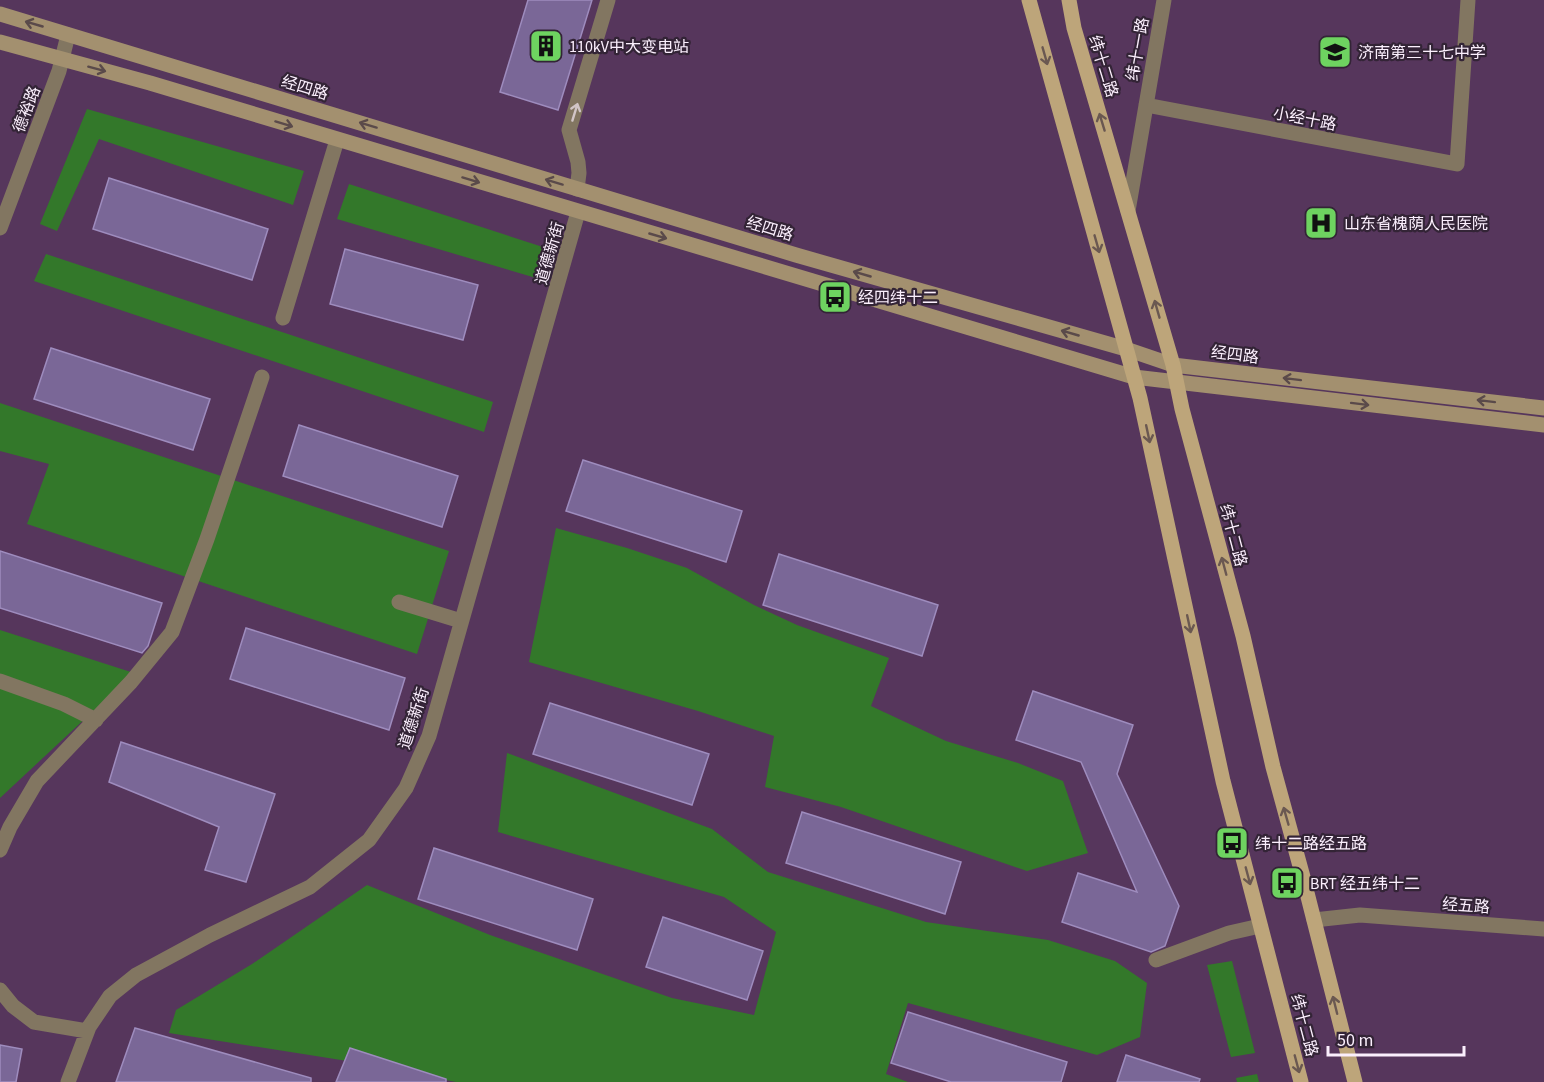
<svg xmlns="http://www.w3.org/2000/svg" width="1544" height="1082" font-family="'Source Sans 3','Noto Sans SC',sans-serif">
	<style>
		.green { fill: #33782a }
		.building { fill: #7a6797; stroke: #9e8cbe; stroke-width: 1.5 }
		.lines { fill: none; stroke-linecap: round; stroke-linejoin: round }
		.minor { stroke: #827661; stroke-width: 15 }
		.tertiary { stroke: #827661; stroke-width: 15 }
		.secondary { stroke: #a3906f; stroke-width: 15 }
		.primary { stroke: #bda57a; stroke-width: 15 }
		.oneway { stroke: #5a4a4a }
		.oneway2 { stroke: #6a5851 }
		.oneway3 { stroke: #d1c5c6 }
		.labels { text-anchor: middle; stroke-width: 4.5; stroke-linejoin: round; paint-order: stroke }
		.poi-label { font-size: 16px; fill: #fbeffd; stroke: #332436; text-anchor: start }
		.street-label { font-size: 16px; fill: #fbeffd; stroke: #332436 }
	</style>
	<rect width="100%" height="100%" fill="#56365c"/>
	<!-- green -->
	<path class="green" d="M87,109L304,171L293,205L99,139L57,231L40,224Z
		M349,184L546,248L536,278L337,219Z
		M46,254L493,402L484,432L34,281Z
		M0,403L449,551L417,654L27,524L49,464L0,451Z
		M556,528L627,548L687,568L754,605L797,625L889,658L871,706L946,741L1018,763L1063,781L1088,853L1027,871L841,807L765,787L774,736L698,711L529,662Z
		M0,630L134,673L0,798Z
		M507,753L712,829L768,872L926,922L1048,940L1115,961L1147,983L1140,1037L1097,1055L908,1003L886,1074L908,1082H456L360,1063L169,1033L176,1010L252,964L367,885L490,935L672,998L754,1015L776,932L724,897L498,832Z
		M1232,961L1255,1053L1231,1057L1207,965Z
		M1257,1074L1259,1082H1237L1236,1078Z"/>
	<!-- building -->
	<path class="building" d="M528,0H592L558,110L500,92Z
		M109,178L268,229L252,280L93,229Z
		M345,249L478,285L463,340L330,304Z
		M51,348L210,399L193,450L34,399Z
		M299,425L458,476L442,527L283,476Z
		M583,460L742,511L726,562L566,511Z
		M0,551L162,603L148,646L142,653L0,608Z
		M779,554L938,605L922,656L763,605Z
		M246,628L405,678L389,730L230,679Z
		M1033,691L1133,725L1117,774L1179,906L1165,946L1151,952L1062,922L1078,873L1137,892L1081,762L1016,740Z
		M550,703L709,754L692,805L533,754Z
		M121,742L275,794L246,882L205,870L219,827L109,782Z
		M802,812L961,862L945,914L786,863Z
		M434,848L593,899L577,950L418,899Z
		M663,917L763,951L747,1000L646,967Z
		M908,1012L1067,1062L1061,1082H951L891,1063Z
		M135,1028L311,1078V1082H116Z
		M0,1045L22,1049L16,1082H0Z
		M350,1048L446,1079V1082H336Z
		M1126,1055L1200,1079L1199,1082H1117Z"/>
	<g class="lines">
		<!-- minor -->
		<path class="minor" d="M1146,105L1457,164L1468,0
			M577,189L579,173L578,162L569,130L608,0
			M1128,211L1164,0
			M283,318L337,140
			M399,602L461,621
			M0,681L64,704L96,720
			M0,850L10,827L37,781L131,682L172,632L207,539L262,377
			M1156,960L1229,933L1260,926
			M0,990L13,1006L34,1022L87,1031
			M68,1082L89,1027L110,996L136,975L210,935L310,887L369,840L406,788L429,736L578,212"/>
		<!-- tertiary -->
		<path class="tertiary" d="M0,228L59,71L68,35
			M1314,920L1360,915L1544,929"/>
		<!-- secondary -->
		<path class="secondary" d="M0,14L796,255L1126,349L1173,365L1544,408
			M0,42L150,83L1134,377L1544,425"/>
		<!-- primary -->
		<path class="primary" d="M1029,0L1140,398L1223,781L1301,1082
			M1069,0L1074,28L1173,365L1182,409L1243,636L1273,767L1303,877L1355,1082"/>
	</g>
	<!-- one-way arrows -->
	<defs><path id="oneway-shaft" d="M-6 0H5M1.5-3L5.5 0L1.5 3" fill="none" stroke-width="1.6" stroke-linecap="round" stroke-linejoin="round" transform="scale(1.5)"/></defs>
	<g class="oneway">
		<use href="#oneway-shaft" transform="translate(34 24) rotate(-164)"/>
		<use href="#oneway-shaft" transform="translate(97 69) rotate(15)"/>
		<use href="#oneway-shaft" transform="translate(284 124) rotate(17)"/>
		<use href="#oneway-shaft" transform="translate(368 125) rotate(-163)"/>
		<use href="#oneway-shaft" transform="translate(471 180) rotate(17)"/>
		<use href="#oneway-shaft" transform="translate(554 182) rotate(-163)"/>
		<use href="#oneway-shaft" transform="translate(658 236) rotate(16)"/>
		<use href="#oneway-shaft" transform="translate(862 274) rotate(-164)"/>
		<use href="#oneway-shaft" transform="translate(1070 333) rotate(-164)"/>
		<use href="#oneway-shaft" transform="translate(1292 379) rotate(-173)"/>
		<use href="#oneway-shaft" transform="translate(1486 401) rotate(-173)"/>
		<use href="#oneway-shaft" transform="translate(1360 404) rotate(7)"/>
	</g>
	<g class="oneway2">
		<use href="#oneway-shaft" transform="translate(1045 56) rotate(74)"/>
		<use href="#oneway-shaft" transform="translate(1102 122) rotate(-107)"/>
		<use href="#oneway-shaft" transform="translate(1097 244) rotate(74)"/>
		<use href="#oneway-shaft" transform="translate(1157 309) rotate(-106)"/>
		<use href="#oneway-shaft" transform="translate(1148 434) rotate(78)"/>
		<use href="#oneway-shaft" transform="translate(1224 566) rotate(-105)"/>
		<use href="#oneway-shaft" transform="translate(1189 624) rotate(78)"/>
		<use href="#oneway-shaft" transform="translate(1286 816) rotate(-106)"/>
		<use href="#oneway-shaft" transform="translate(1248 876) rotate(75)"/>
		<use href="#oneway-shaft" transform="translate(1335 1005) rotate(-104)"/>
		<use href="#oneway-shaft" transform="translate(1297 1064) rotate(75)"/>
	</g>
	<use class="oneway3" href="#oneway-shaft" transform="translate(575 112) rotate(-73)"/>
	<!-- icons -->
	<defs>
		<g id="building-square" transform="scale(1.725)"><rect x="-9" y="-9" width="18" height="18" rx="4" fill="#6ed360" stroke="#332436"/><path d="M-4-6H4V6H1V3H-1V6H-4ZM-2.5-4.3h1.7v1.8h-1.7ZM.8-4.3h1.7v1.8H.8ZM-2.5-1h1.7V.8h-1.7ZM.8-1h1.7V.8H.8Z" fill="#111"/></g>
		<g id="school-square" transform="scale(1.725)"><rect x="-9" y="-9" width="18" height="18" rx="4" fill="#6ed360" stroke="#332436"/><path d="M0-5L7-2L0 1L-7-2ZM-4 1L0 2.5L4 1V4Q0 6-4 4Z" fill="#111"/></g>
		<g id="hospital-square" transform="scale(1.725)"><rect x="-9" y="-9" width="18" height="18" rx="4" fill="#6ed360" stroke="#332436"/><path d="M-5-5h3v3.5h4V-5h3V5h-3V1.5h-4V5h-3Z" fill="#111"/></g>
		<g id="bus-square" transform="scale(1.725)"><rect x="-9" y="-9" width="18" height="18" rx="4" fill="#6ed360" stroke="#332436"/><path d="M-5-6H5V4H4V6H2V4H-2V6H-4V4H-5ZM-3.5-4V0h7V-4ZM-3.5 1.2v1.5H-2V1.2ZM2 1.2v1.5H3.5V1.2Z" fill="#111"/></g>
	</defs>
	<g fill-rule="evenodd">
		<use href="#building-square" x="546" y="46"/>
		<use href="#school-square" x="1335" y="52"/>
		<use href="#hospital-square" x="1321" y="223"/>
		<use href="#bus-square" x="835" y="297"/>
		<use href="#bus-square" x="1232" y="843"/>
		<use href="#bus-square" x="1287" y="883"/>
	</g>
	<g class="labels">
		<!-- poi labels -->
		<g class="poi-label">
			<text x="569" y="52">110kV中大变电站</text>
			<text x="1358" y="58">济南第三十七中学</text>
			<text x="1344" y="229">山东省槐荫人民医院</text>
			<text x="858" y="303">经四纬十二</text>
			<text x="1255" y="849">纬十二路经五路</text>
			<text x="1310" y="889">BRT 经五纬十二</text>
		</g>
		<!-- street labels -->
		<g class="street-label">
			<text transform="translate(1137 49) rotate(-80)" y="6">纬十一路</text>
			<text transform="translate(1104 66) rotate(73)" y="6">纬十二路</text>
			<text transform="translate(305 87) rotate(17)" y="6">经四路</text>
			<text transform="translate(26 109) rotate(-69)" y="6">德裕路</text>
			<text transform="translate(1305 118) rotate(11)" y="6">小经十路</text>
			<text transform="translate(770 228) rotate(17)" y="6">经四路</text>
			<text transform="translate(549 253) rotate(-74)" y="6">道德新街</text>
			<text transform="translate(1235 354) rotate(7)" y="6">经四路</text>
			<text transform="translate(1234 535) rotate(75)" y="6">纬十二路</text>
			<text transform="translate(413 718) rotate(-72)" y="6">道德新街</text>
			<text transform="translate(1466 905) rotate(4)" y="6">经五路</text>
			<text transform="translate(1305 1025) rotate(75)" y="6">纬十二路</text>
		</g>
	</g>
	<!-- scale -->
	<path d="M1328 1046v9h136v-9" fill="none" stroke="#fbeffd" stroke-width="3"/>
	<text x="1337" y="1046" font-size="18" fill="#fbeffd" stroke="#332436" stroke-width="4.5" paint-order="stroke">50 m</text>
</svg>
